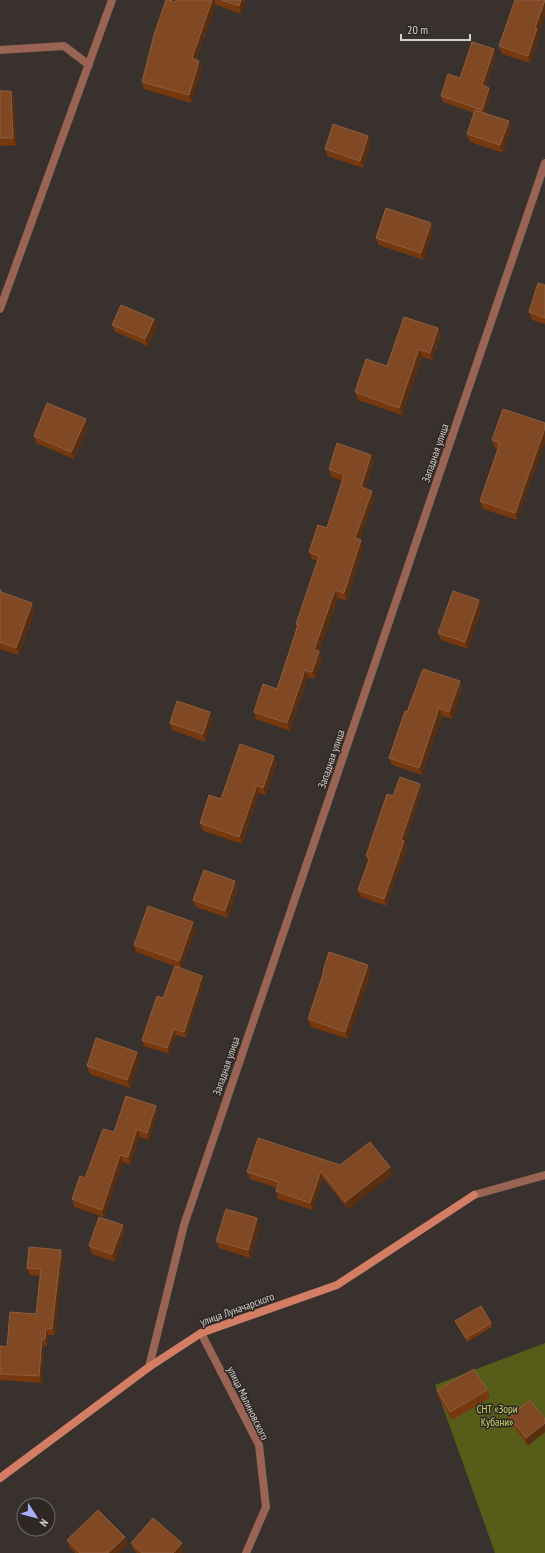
<svg xmlns="http://www.w3.org/2000/svg" width="545" height="1553" font-family="'PT Sans Narrow',sans-serif">
	<style>
		.green { fill: #565d19 }
		.lines { fill: none; stroke-linecap: round; stroke-linejoin: round }
		.street { stroke: #9a6454; stroke-width: 8 }
		.secondary { stroke: #d37d64; stroke-width: 8 }
		.wall { fill: #76380e }
		.shaded-wall { fill: #592f12 }
		.building { fill: #804923; stroke: #8e5e3e }
		.labels { text-anchor: middle; stroke-width: 3; stroke-linejoin: round; paint-order: stroke }
		.street-label { font-size: 11px; fill: #d5d0ce; stroke: #2e2724 }
		.park-label { font-size: 11px; fill: #cbd769; stroke: #2e2724 }
	</style>
	<rect width="100%" height="100%" fill="#39312d"/>
	<!-- green -->
	<path class="green" d="M545,1343V1553H495L435,1385Z"/>
	<g class="lines">
		<!-- street -->
		<path class="street" d="M0,50L64,46L89,65
			M0,309L112,0
			M474,1195L545,1175
			M201,1333L259,1445L266,1507L246,1553
			M149,1367L184,1225L545,163"/>
		<!-- secondary -->
		<path class="secondary" d="M0,1478L149,1367L201,1333L337,1285L474,1195"/>
	</g>
	<!-- wall -->
	<path class="wall" d="M176,0H246L241,14L216,5L196,60L202,68L191,103L144,89L142,82Z
		M545,0V15L539,33L540,36L530,63L502,54L499,46Z
		M496,55L486,86L491,94L485,113L511,128L503,153L470,142L467,134L474,113L443,102L441,96L460,78Z
		M0,91L14,98L16,145L0,146Z
		M371,143L363,168L327,156L325,149Z
		M431,223L433,231L424,260L379,245L376,238Z
		M545,285V324L532,320L529,312Z
		M154,319L157,327L148,346L115,332L112,325Z
		M438,328L441,335L432,360L422,357L402,415L358,400L355,392L387,366Z
		M545,423L517,520L483,509L480,501L498,449L495,448L492,440Z
		M88,427L74,459L36,443L34,436Z
		M371,455L374,462L365,489L374,498L360,539L363,547L347,601L338,598L319,652L322,659L315,679L308,677L290,731L256,719L254,712L277,689L297,628L296,624L318,561L312,559L309,552L327,528L342,480L331,477L329,469Z
		M0,590L2,593L32,603L35,611L19,655L0,649Z
		M482,607L468,649L441,640L438,633Z
		M460,681L462,689L452,719L442,716L422,775L392,765L389,758L407,712Z
		M210,712L213,719L205,742L172,730L170,723Z
		M274,756L277,763L266,795L259,793L242,844L203,831L200,823L221,799Z
		M422,790L405,843L407,848L386,906L361,897L358,890L368,861L366,856L393,796Z
		M235,881L238,888L228,918L196,907L193,900Z
		M196,929L181,968L202,976L204,981L186,1038L176,1035L169,1054L144,1046L142,1040L163,998L177,967L136,952L134,945Z
		M368,965L371,973L348,1039L311,1027L308,1019L324,973L323,971Z
		M140,1059L130,1088L90,1074L87,1066Z
		M158,1113L149,1140L140,1137L130,1165L123,1162L104,1217L74,1207L72,1199L114,1132Z
		M340,1165L392,1175L348,1209L323,1178L313,1210L278,1199L276,1191L277,1188L250,1179L247,1172Z
		M257,1218L260,1226L250,1258L219,1248L216,1241Z
		M125,1232L115,1262L92,1254L89,1246Z
		M63,1257L55,1335H48L47,1346H44L42,1383L0,1380V1346L7,1347L36,1314L40,1276L30,1275L27,1268Z
		M455,1321L491,1323L492,1327L467,1342L457,1325Z
		M437,1390H487L490,1398L452,1420L439,1398Z
		M530,1400L528,1446L512,1424L509,1417Z
		M67,1540L128,1544L119,1553H75L70,1548Z
		M131,1543L184,1551L182,1553H137L134,1550Z"/>
	<!-- shaded-wall -->
	<path class="shaded-wall" d="M212,0H214L216,5L194,66L192,58Z
		M241,0H246L241,14L239,6Z
		M545,0V15L539,33L540,36L530,63L528,56L535,28Z
		M494,49L496,55L484,91L482,85Z
		M199,61L202,68L191,103L189,95Z
		M489,88L491,94L484,116L482,110Z
		M11,91L14,98L16,145L13,138Z
		M509,121L511,128L503,153L500,145Z
		M368,136L371,143L363,168L360,161Z
		M431,223L433,231L424,260L421,253Z
		M154,319L157,327L148,346L145,339Z
		M438,328L441,335L432,360L430,353Z
		M419,349L422,357L402,415L399,408Z
		M86,419L88,427L74,459L71,452Z
		M545,428V443L517,520L515,513Z
		M371,455L374,462L363,495L361,487Z
		M372,491L374,498L358,545L355,538Z
		M361,540L363,547L347,601L344,593Z
		M335,590L338,598L319,652L322,659L315,679L312,672L314,650Z
		M479,600L482,607L468,649L465,642Z
		M32,603L35,611L19,655L16,648Z
		M305,670L308,677L290,731L287,723Z
		M460,681L462,689L452,719L449,712Z
		M439,708L442,716L422,775L419,768Z
		M210,712L213,719L205,742L203,734Z
		M274,756L277,763L266,795L263,788Z
		M420,784L422,790L405,843L407,848L386,906L384,899L401,840Z
		M257,785L259,793L242,844L239,837Z
		M235,881L238,888L228,918L225,911Z
		M193,922L196,929L181,969L179,961Z
		M368,965L371,973L348,1039L345,1032Z
		M202,976L204,981L186,1038L184,1032Z
		M174,1029L176,1035L169,1054L167,1048Z
		M137,1052L140,1059L130,1088L127,1080Z
		M156,1106L158,1113L149,1140L147,1133Z
		M137,1129L140,1137L130,1165L128,1157Z
		M120,1155L123,1162L104,1217L102,1210Z
		M390,1167L392,1175L348,1209L345,1202Z
		M321,1171L323,1178L313,1210L310,1203Z
		M257,1218L260,1226L250,1258L248,1250Z
		M123,1225L125,1232L115,1262L112,1254Z
		M61,1250L63,1257L55,1335L52,1329Z
		M46,1328L48,1335L47,1346L45,1339Z
		M42,1339L44,1346L42,1383L39,1376Z
		M545,1423V1432L528,1446L526,1438Z
		M125,1537L128,1544L119,1553H108Z
		M182,1543L184,1551L182,1553H173Z"/>
	<!-- building -->
	<path class="building" d="M166,0H169L175,2L176,0H212L192,58L199,61L189,95L142,82L154,35Z
		M221,0H241L239,6Z
		M515,0H545L535,28H537L528,56L499,46Z
		M472,42L494,49L482,85L489,88L482,110L441,96L448,74L460,78Z
		M0,91H11L13,138H0Z
		M475,110L509,121L500,145L467,134Z
		M333,124L368,136L360,161L325,149Z
		M386,208L431,223L421,253L376,238Z
		M538,283L545,285V318L529,312Z
		M121,305L154,319L145,339L112,325Z
		M404,317L438,328L430,353L419,349L399,408L355,392L366,359L387,366Z
		M47,403L86,419L71,452L34,436Z
		M503,409L545,423V428L515,513L480,501L500,443L492,440Z
		M337,443L371,455L361,487L372,491L355,538L361,540L344,593L335,590L314,650L319,651L312,672L305,670L287,723L254,712L263,684L277,689L298,625L296,624L319,556L309,552L318,525L327,528L344,475L329,469Z
		M0,590H1V592L32,603L16,648L0,642Z
		M453,591L479,600L465,642L438,633Z
		M423,669L460,681L449,712L439,708L419,768L389,758L405,711L407,712Z
		M177,701L210,712L203,734L170,723Z
		M240,744L274,756L263,788L257,785L239,837L200,823L209,795L221,799Z
		M400,777L420,784L401,840L404,841L384,899L358,890L370,857L366,856L387,794L393,796Z
		M204,870L235,881L225,911L193,900Z
		M148,906L193,922L179,961L134,945Z
		M329,952L368,965L345,1032L308,1019L324,971H323Z
		M175,966L202,976L184,1032L174,1029L167,1048L142,1040L157,996L163,998Z
		M96,1038L137,1052L127,1080L87,1066Z
		M126,1096L156,1106L147,1133L137,1129L128,1157L120,1155L102,1210L72,1199L80,1176L85,1178L103,1129L114,1132Z
		M258,1138L340,1165L370,1142L390,1167L345,1202L321,1171L310,1203L276,1191L279,1182L247,1172Z
		M226,1209L257,1218L248,1250L216,1241Z
		M99,1217L123,1225L112,1254L89,1246Z
		M29,1247L61,1250L52,1329L46,1328L45,1339H42L39,1376L0,1374V1346L7,1347L10,1312L36,1314L41,1269L27,1268Z
		M481,1306L491,1323L466,1338L455,1321Z
		M474,1369L487,1390L450,1412L437,1390Z
		M530,1400L545,1419V1423L526,1438L509,1417Z
		M98,1510L125,1537L108,1553H80L67,1540Z
		M153,1518L182,1543L173,1553H142L131,1543Z"/>
	<g class="labels">
		<!-- street labels -->
		<g class="street-label">
			<text transform="translate(435 453) rotate(-71)" y="4">Западная улица</text>
			<text transform="translate(331 759) rotate(-71)" y="4">Западная улица</text>
			<text transform="translate(226 1066) rotate(-71)" y="4">Западная улица</text>
			<text transform="translate(237 1309) rotate(-20)" y="4">улица Луначарского</text>
			<text transform="translate(248 1403) rotate(64)" y="4">улица Малиновского</text>
		</g>
		<!-- park labels -->
		<g class="park-label">
			<text x="497" y="1413">СНТ «Зори<tspan x="497" dy="13">Кубани»</tspan></text>
		</g>
	</g>
	<!-- north arrow -->
	<g transform="translate(36 1517) rotate(126)"><circle r="19" fill="#2e2724" stroke="#716b68"/>
	<path d="M0-3L7 15L0 10L-7 15Z" fill="#a8b0fc"/>
	<text y="-6" font-size="11" font-weight="bold" text-anchor="middle" fill="#d5d0ce">N</text>
	</g>
	<!-- scale -->
	<path d="M401 34v6h69v-6" fill="none" stroke="#d5d0ce" stroke-width="2"/>
	<text x="407" y="34" font-size="12" fill="#d5d0ce" stroke="#2e2724" stroke-width="3" paint-order="stroke">20 m</text>
</svg>
